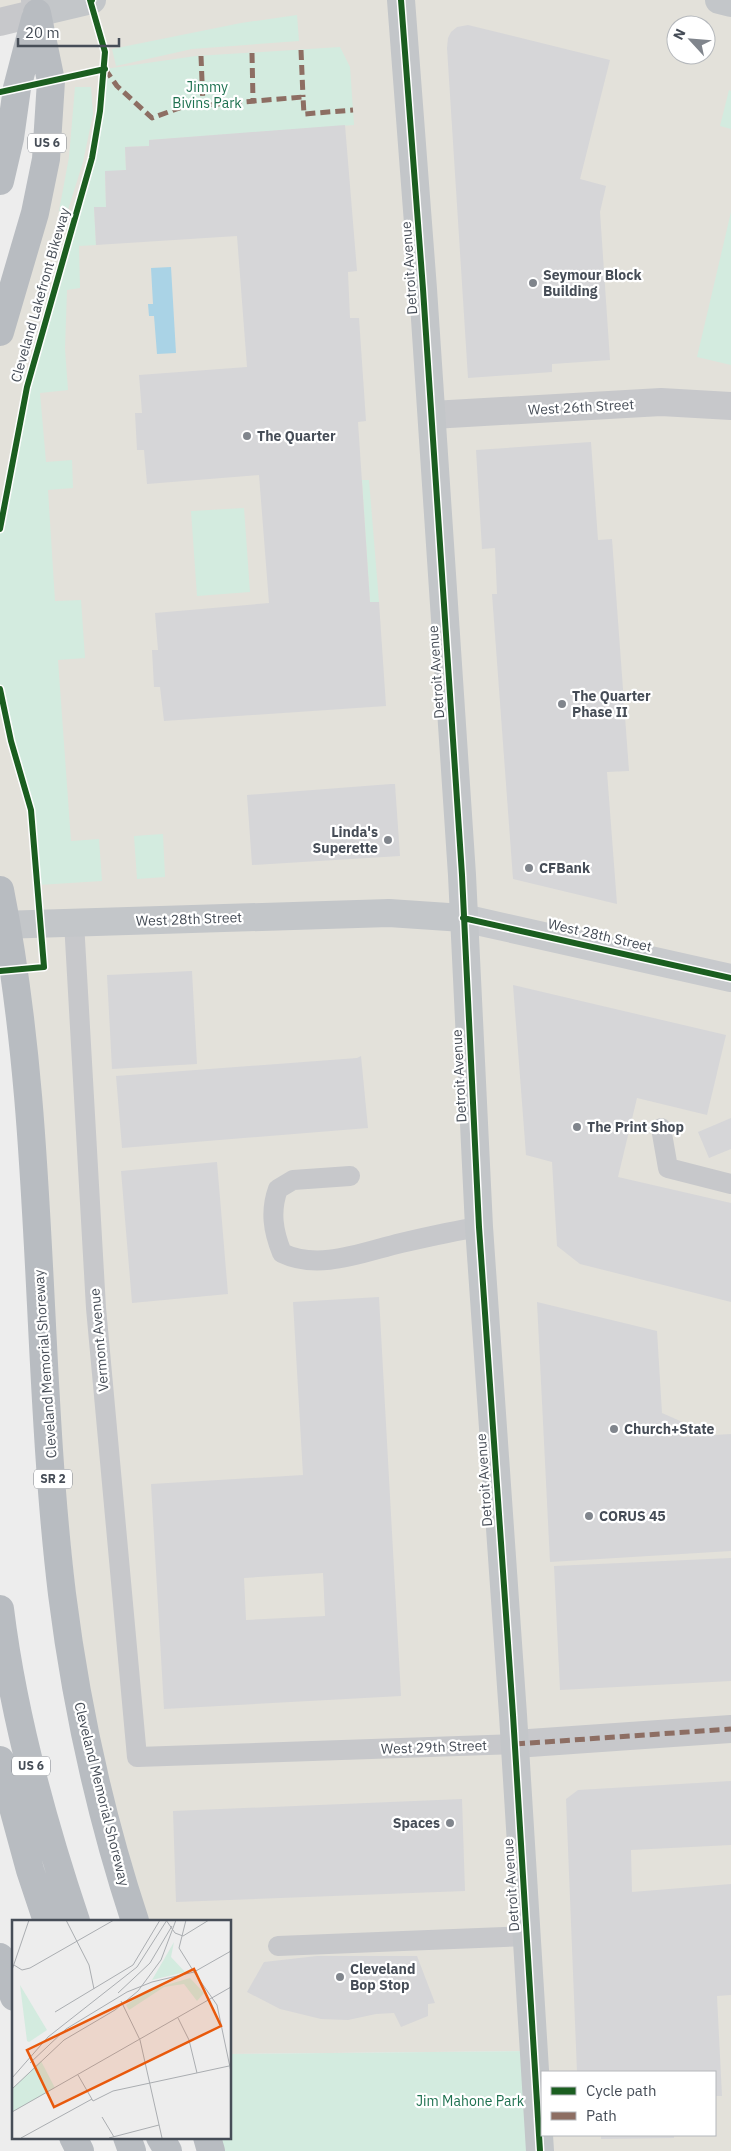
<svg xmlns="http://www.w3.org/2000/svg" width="731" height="2151" font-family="'IBM Plex Sans',sans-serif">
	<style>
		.commercial { fill: #e3e1da; fill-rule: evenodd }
		.green { fill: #d3ebdf }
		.water { fill: #aad3e6 }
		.building { fill: #d6d6d8; fill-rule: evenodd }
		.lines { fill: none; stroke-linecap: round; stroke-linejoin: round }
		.lane { stroke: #c7c8cb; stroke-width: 20 }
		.street { stroke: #c7c8cb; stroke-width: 28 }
		.secondary { stroke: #c8cacd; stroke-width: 28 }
		.primary { stroke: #c3c6c9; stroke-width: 28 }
		.highway { stroke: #b8bcc1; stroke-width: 28 }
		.quiet { stroke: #8d6e63; stroke-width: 5; stroke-dasharray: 10 5; stroke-linecap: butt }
		.cycleway-casing { stroke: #fff; stroke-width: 9 }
		.cycleway { stroke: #1b5e20; stroke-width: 6 }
		.poi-dot { fill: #80858c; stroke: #fff; stroke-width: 2 }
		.labels { text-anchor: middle; stroke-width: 4.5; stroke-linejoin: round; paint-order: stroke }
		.shield { fill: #fff; stroke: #7e8289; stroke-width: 1 }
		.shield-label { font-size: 12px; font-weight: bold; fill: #464d57 }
		.park-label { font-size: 14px; fill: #1e7150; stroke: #fff }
		.street-label { font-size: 14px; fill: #464d57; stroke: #fff }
		.poi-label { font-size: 14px; font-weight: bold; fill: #464d57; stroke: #fff; text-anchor: start }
		.inset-road { fill: none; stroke: #aaadb1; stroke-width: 1 }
		.view { fill: #e8590c; fill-opacity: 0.15; stroke: #e8590c; stroke-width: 2.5 }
		.inset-edge { fill: none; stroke: #464d57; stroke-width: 2.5 }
	</style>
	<rect width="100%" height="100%" fill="#ededed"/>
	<!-- commercial -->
	<path class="commercial" d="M0,0H719L731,3V2151H540L533,2051L230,2054V1921H135L96,1784L0,890V332L41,187L37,13L0,22ZM676,25H706V55H676ZM542,2072H715V2135H542Z"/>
	<!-- green -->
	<path class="green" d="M297,15L299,41L192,49L116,66L112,49L241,23Z
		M340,47L350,67L354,125L149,140V146L125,147L126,170L105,172L106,207H94L96,245L79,246L80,288L67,290L65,349L68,390L40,393L46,462L72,460L73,488L48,490L55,601L81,600L85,658L58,660L71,841L99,839L102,881L38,885L31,810L11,741L0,689V529L27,387L92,158L100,111L105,69L196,56Z
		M75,87H91L93,114L83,162L67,213L59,211L69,157Z
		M729,90L731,91V129L720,126Z
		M731,212V365L697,357Z
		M362,480H369L379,602H370Z
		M244,508L250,592L197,596L191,511Z
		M163,834L165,877L137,879L134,836Z
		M534,2051L540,2151H211L207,2137H230V2054Z"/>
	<!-- water -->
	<path class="water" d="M171,267L176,353L157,354L154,316H149L148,304H153L151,268Z"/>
	<!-- building -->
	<path class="building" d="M468,25L610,60L580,179L606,186L600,212L610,360L552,364V372L468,378L447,48L448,38L451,32L457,27Z
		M345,125L357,271L348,272L350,318H359L366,421L358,422L370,602H379L386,706L164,721L160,687H154L152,650H158L155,613L269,603L259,475L147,484L144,450H137L135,413H142L139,375L247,367L237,236L96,245L94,207H106L105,171L126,170L125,147L149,146V140Z
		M591,442L598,540L612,539L629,771L607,772L617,904L513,879L492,594H497L495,548L482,549L476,450Z
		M391,784H395L400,856L252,865L247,795Z
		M192,971L197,1064L112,1069L107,975Z
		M513,985L726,1035L707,1115L637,1098L618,1177L731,1203V1302L580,1264L557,1246L552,1162L526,1155Z
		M361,1056L368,1128L122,1148L116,1076L357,1058Z
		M731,1118V1149L709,1158L698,1132Z
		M217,1162L228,1294L132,1303L121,1171Z
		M379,1297L401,1696L164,1709L151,1484L303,1475L293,1302ZM323,1573L325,1616L246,1620L244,1578Z
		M537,1302L657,1331L662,1413L687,1424L681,1437L731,1434V1551L550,1562Z
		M731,1558V1681L560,1690L554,1566Z
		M731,1781V1845L631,1850L632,1892L731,1884V1995L717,1996L722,2096H715V2072H577L566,1799L578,1790Z
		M462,1799L465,1891L176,1902L173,1811Z
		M317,1956H417L435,2003L428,2004V2016L401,2027L394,2013L376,2014L348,2020L321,2019L280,2009L247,1992L264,1962Z
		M601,2135H674V2138L601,2139Z"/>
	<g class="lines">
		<!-- lane -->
		<path class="lane" d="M74,922L96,1308L137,1757L515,1744
			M661,1128L668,1168L731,1184
			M350,1176L293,1180L278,1189C270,1211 273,1231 282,1253C319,1271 363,1252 401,1243C427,1237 453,1231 479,1227
			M278,1946L526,1936"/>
		<!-- street -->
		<path class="street" d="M0,22L37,13L35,0
			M432,415L661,402L731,406
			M515,1744L731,1729"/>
		<!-- secondary -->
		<path class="secondary" d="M463,918L731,978"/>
		<!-- primary -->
		<path class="primary" d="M401,0L423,289L462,875L479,1227L513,1715L540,2151
			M719,0L731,3
			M37,13L92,0
			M0,925L389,913L463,918"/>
		<!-- highway -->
		<path class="highway" d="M0,181L10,138L17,88L35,19
			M0,332L35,213L46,159L51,81L37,13
			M0,890C46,1122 34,1360 62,1594C76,1705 100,1815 135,1921
			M0,1609C13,1715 42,1820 76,1921
			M0,1760L30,1870L47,1921
			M0,1957L14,1997
			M73,2137L80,2151
			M127,2137L132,2151
			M160,2137L168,2151
			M207,2137L211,2151"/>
		<!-- quiet -->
		<path class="quiet" d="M301,50L303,97
			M252,53L253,101
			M201,56L203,105
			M105,69L117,86L152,118L182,107L303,97L304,114L353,110
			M515,1744L731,1729"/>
		<!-- cycleway casing -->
		<g class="cycleway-casing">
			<path id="cycleway" d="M401,0L423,289L462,875L479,1227L513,1715L540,2151
				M0,92L105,69
				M0,529L27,387L92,158L100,111L105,52L90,0H92
				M0,689L11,741L31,810L44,967L0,971
				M463,918L731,978"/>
		</g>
		<!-- cycleway -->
		<use href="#cycleway" class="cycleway"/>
	</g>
	<!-- markers -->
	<g class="poi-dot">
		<circle cx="533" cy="283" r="5"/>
		<circle cx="247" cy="436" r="5"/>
		<circle cx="562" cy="704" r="5"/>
		<circle cx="388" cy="840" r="5"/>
		<circle cx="529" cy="868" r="5"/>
		<circle cx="577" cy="1127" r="5"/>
		<circle cx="614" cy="1429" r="5"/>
		<circle cx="589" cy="1516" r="5"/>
		<circle cx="450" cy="1823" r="5"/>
		<circle cx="340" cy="1977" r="5"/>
	</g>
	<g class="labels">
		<!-- shield labels -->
		<g class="shield">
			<rect x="28" y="133.5" width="38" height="19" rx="4"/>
			<rect x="34" y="1469.5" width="38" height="19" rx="4"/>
			<rect x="12" y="1756.5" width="38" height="19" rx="4"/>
		</g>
		<g class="shield-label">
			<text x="47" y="147">US 6</text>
			<text x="53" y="1483">SR 2</text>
			<text x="31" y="1770">US 6</text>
		</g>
		<!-- park labels -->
		<g class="park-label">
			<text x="207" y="92">Jimmy<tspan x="207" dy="16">Bivins Park</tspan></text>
			<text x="470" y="2106">Jim Mahone Park</text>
		</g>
		<!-- street labels -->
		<g class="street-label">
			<text transform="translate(409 268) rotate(-94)" y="5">Detroit Avenue</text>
			<text transform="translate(40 295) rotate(-74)" y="5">Cleveland Lakefront Bikeway</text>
			<text transform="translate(581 407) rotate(-3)" y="5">West 26th Street</text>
			<text transform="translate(436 672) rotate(-94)" y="5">Detroit Avenue</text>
			<text transform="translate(189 919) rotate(-2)" y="5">West 28th Street</text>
			<text transform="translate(600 935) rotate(13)" y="5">West 28th Street</text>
			<text transform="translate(459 1076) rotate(-93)" y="5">Detroit Avenue</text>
			<text transform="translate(99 1340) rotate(-95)" y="5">Vermont Avenue</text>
			<text transform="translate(45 1364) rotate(-94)" y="5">Cleveland Memorial Shoreway</text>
			<text transform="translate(484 1480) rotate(-94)" y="5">Detroit Avenue</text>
			<text transform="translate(434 1747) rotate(-2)" y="5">West 29th Street</text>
			<text transform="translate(102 1794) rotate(76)" y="5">Cleveland Memorial Shoreway</text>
			<text transform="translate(511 1885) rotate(-94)" y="5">Detroit Avenue</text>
		</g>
		<!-- poi labels -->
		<g class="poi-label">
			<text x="543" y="280">Seymour Block<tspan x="543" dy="16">Building</tspan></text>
			<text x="257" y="441">The Quarter</text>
			<text x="572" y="701">The Quarter<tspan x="572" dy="16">Phase II</tspan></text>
			<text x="378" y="837" text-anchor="end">Linda's<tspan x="378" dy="16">Superette</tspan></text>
			<text x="539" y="873">CFBank</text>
			<text x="587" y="1132">The Print Shop</text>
			<text x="624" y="1434">Church+State</text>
			<text x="599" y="1521">CORUS 45</text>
			<text x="440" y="1828" text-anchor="end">Spaces</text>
			<text x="350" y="1974">Cleveland<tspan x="350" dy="16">Bop Stop</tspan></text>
		</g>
	</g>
	<!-- overview -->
	<g transform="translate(12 1920)">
		<rect width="219" height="219" fill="#ededed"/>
		<path d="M162,22L159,37L173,52L140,60ZM178,58L192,73L185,81L172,64L152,67L117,90L114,85L137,70ZM8,65L35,110L17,122L15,121ZM29,141L43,168L0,192V169Z" fill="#d3ebdf"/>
		<path class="inset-road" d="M54,0L77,45L82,69M154,0L163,13L171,16L197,0M174,0L167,28L182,52L219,31M2,45L10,50L18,48L102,0M0,50L17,0M182,52L205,85L219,152M106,73L138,43L160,6M109,81L128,120M43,92L121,45L148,0M166,98L177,120L185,153M128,120L150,218M18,143L54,109L115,72L140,62L182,52M66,155L81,181L101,171L217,146M0,158L36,117L125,47L155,0M0,169L52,120L103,90L126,71L149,40L164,0M0,192L219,67M90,197L102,217M9,218L80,179M97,218L147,205"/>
		<path class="view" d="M182,49L209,106L42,187L15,130Z"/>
		<rect width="219" height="219" class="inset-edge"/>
	</g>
	<!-- legend -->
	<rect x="541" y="2071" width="175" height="65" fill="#ffffff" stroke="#b5b8bc"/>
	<rect x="551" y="2087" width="25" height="8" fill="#1b5e20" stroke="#b5b8bc"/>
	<text x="586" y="2096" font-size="15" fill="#464d57">Cycle path</text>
	<rect x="551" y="2112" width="25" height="8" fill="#8d6e63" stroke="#b5b8bc"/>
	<text x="586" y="2121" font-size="15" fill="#464d57">Path</text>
	<!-- north arrow -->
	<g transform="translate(691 40) rotate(296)"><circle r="24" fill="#ffffff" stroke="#b5b8bc"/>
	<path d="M0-4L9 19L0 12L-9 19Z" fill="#80858c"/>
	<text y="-8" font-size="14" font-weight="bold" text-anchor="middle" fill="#464d57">N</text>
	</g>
	<!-- scale -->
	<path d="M18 38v8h101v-8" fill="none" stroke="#464d57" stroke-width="2.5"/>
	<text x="25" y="38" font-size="15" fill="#464d57" stroke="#ffffff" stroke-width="4" paint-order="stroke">20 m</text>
</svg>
